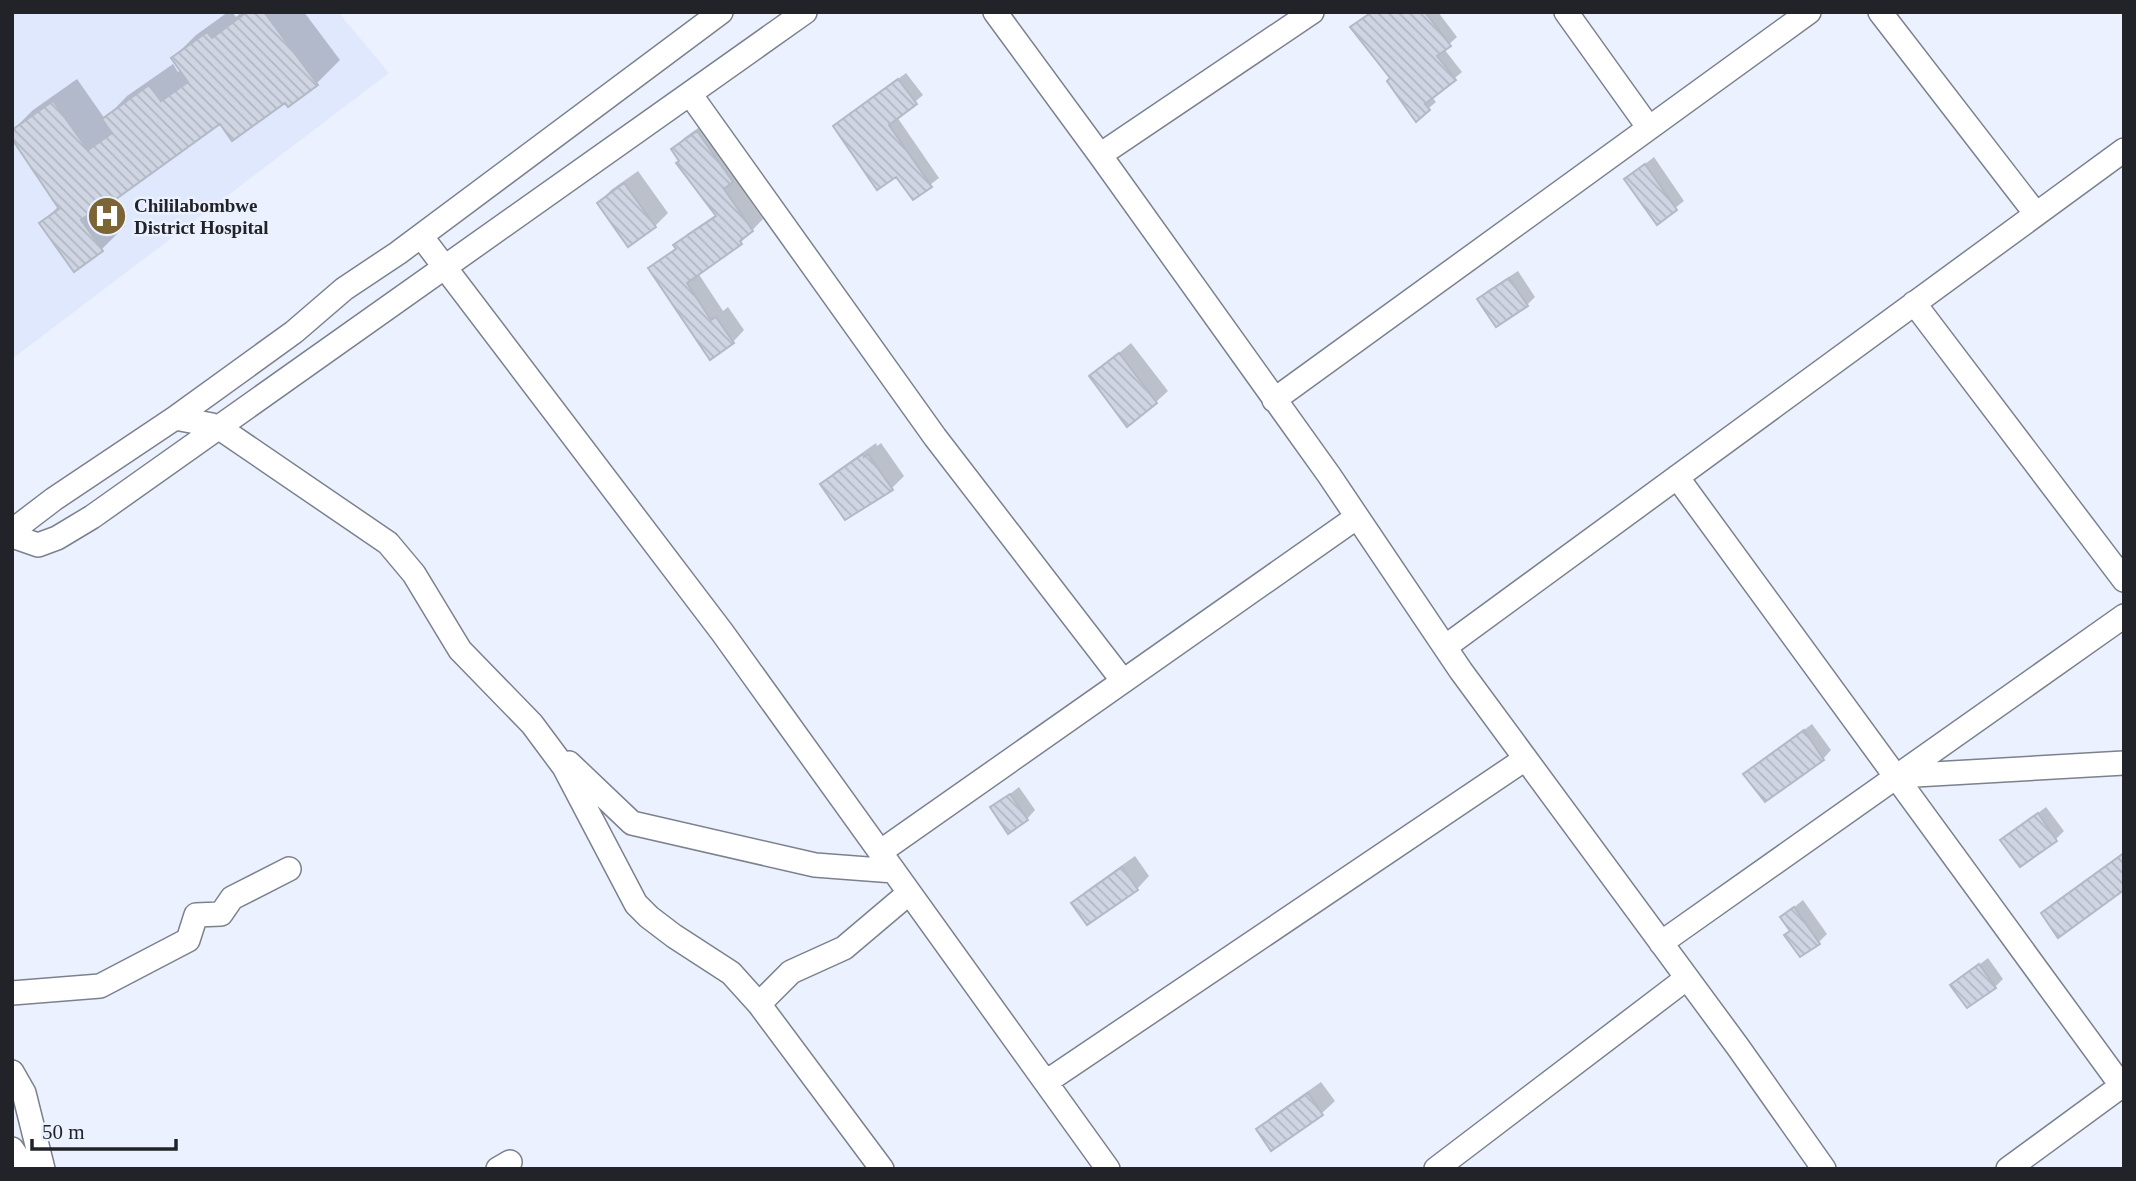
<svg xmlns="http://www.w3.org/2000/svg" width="2136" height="1181" font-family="'Times New Roman',serif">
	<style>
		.built { fill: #dfe8fd }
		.shadow { fill: #0003 }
		.building { fill: url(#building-back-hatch); stroke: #b3b9c6; stroke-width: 2 }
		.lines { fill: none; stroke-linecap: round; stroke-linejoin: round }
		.minor-casing { stroke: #7c818e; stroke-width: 26 }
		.minor { stroke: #fff; stroke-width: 23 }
		.labels { text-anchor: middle; stroke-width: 5; stroke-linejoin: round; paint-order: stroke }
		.poi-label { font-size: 19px; font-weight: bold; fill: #212328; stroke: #ebf1fe; text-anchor: start }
	</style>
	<defs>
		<pattern id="building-back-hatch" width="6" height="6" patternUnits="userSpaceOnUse" patternTransform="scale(1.75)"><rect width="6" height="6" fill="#cfd5e2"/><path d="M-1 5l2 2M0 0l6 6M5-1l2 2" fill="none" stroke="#b1b7c2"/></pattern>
	</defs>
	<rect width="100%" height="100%" fill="#ebf1fe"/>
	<!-- built -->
	<path class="built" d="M12,12H338L389,73L12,359Z"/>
	<!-- shadow -->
	<path class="shadow" d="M228,12H232L236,17L242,12H304L340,60L317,83L288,105L285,101L220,121L108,203L125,226L102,249L41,223L59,206L12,131L33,110L77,79L105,119L127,96L173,64L178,72L181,70L173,58L196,35Z
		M1370,12H1438L1457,37L1444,49L1462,72L1432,97L1436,102L1416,119L1392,78L1353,27Z
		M906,73L923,95L897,117L939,178L913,198L897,175L835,126Z
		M708,121L743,170L735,178L763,219L741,242L698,273L723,311L728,307L744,330L733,342L711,357L650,268L677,247L687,234L717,214L673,149L684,138Z
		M1654,157L1684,201L1657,222L1626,179Z
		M638,171L668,213L655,226L629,244L599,203L611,190Z
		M1518,271L1535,297L1527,305L1479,299L1487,291Z
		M1131,343L1168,391L1156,402L1091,376Z
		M876,443L877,446L881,443L904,476L892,488L822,484L835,472Z
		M1812,724L1831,750L1823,759L1745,774Z
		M1019,787L1035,810L1027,819L992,808Z
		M2046,807L2064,831L2056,839L2003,840Z
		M2124,852V894L2121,890L2043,913L2056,901Z
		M1135,856L1149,876L1137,889L1074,903L1086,891Z
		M1803,900L1827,934L1819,942L1792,930L1782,917Z
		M1988,958L2003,979L1995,987L1952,985Z
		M1321,1082L1335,1101L1322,1113L1272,1149L1259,1129L1271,1117Z"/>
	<!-- building -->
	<path class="building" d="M247,12H264L318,85L288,107L285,103L232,141L220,124L109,204L107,201L81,220L103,251L74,272L39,223L59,209L12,139V130L53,101L88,150L112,133L102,119L149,85L161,101L188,82L171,58L207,32L212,38Z
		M1372,12H1425L1451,46L1437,56L1456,80L1425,104L1430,110L1416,122L1387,81L1390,78L1350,27Z
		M898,79L917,104L889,125L932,187L913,200L896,177L877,190L833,126Z
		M697,131L733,182L724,189L753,231L740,241L742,244L687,283L711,320L716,317L734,343L710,360L648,268L676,249L673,245L716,216L676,163L679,161L671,149Z
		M1645,164L1677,210L1657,225L1624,179Z
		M624,183L656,227L628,247L597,203Z
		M1509,278L1528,306L1496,327L1477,299Z
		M1119,353L1157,403L1127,427L1089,376Z
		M863,454L864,457L868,454L893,490L845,520L820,484Z
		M1804,730L1824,760L1765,802L1743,774Z
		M1010,794L1028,820L1008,834L990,807Z
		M2038,813L2057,841L2020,867L2000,840Z
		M2124,853V890L2058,938L2041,913Z
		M1122,867L1138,890L1087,925L1071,903Z
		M1794,907L1820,944L1800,957L1784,935L1790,931L1780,917Z
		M1979,964L1996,988L1967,1008L1950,985Z
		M1308,1093L1323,1115L1271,1151L1256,1129Z"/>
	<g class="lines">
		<!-- minor casing -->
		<g class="minor-casing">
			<path id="minor" d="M995,12L1100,155L1329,475L1461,671L1738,1047L1824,1169
				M1566,12L1649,128
				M1880,12L2036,214
				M690,94L935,437L1123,681
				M1100,155L1312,12
				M421,236L722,632L1108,1169
				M1914,303L2124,580
				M1274,400L1809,12
				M175,418L212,425L224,431L388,543L414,574L460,650L532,724L564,767L636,904L649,917L674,936L731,973L759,1004L882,1169
				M1677,477L2121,1085
				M12,531L54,499L175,418L294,332L344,289L398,253L721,12
				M12,533L15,537L38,545L57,538L92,517L805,12
				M1445,647L2124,150
				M569,763L632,823L815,865L894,871
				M1898,776L2124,763
				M880,852L1357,517
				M1661,943L2124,616
				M12,993L100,986L188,940L196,915L221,914L232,898L289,869
				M759,1004L791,972L844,948L909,893
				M12,1072L24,1093L43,1169
				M1046,1082L1525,759
				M12,1149L26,1169
				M498,1169L510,1162
				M1436,1169L1687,978
				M2008,1169L2124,1084"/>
		</g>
		<!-- minor -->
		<use href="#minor" class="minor"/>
	</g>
	<!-- icons -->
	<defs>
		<g id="hospital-disc" transform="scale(2.0125)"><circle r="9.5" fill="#7b6535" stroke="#ebf1fe"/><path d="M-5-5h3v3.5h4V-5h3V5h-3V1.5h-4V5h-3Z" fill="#fff"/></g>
	</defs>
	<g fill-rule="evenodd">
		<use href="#hospital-disc" x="107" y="216"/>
	</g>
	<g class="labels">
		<!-- poi labels -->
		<g class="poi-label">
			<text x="134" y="212">Chililabombwe<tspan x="134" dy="22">District Hospital</tspan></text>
		</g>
	</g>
	<!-- border -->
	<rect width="2136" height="1181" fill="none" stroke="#212328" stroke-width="28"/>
	<!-- scale -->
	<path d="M32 1139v10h144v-10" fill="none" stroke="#212328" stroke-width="3.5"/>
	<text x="42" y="1139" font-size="21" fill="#212328" stroke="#ebf1fe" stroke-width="5" paint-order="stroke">50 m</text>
</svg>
